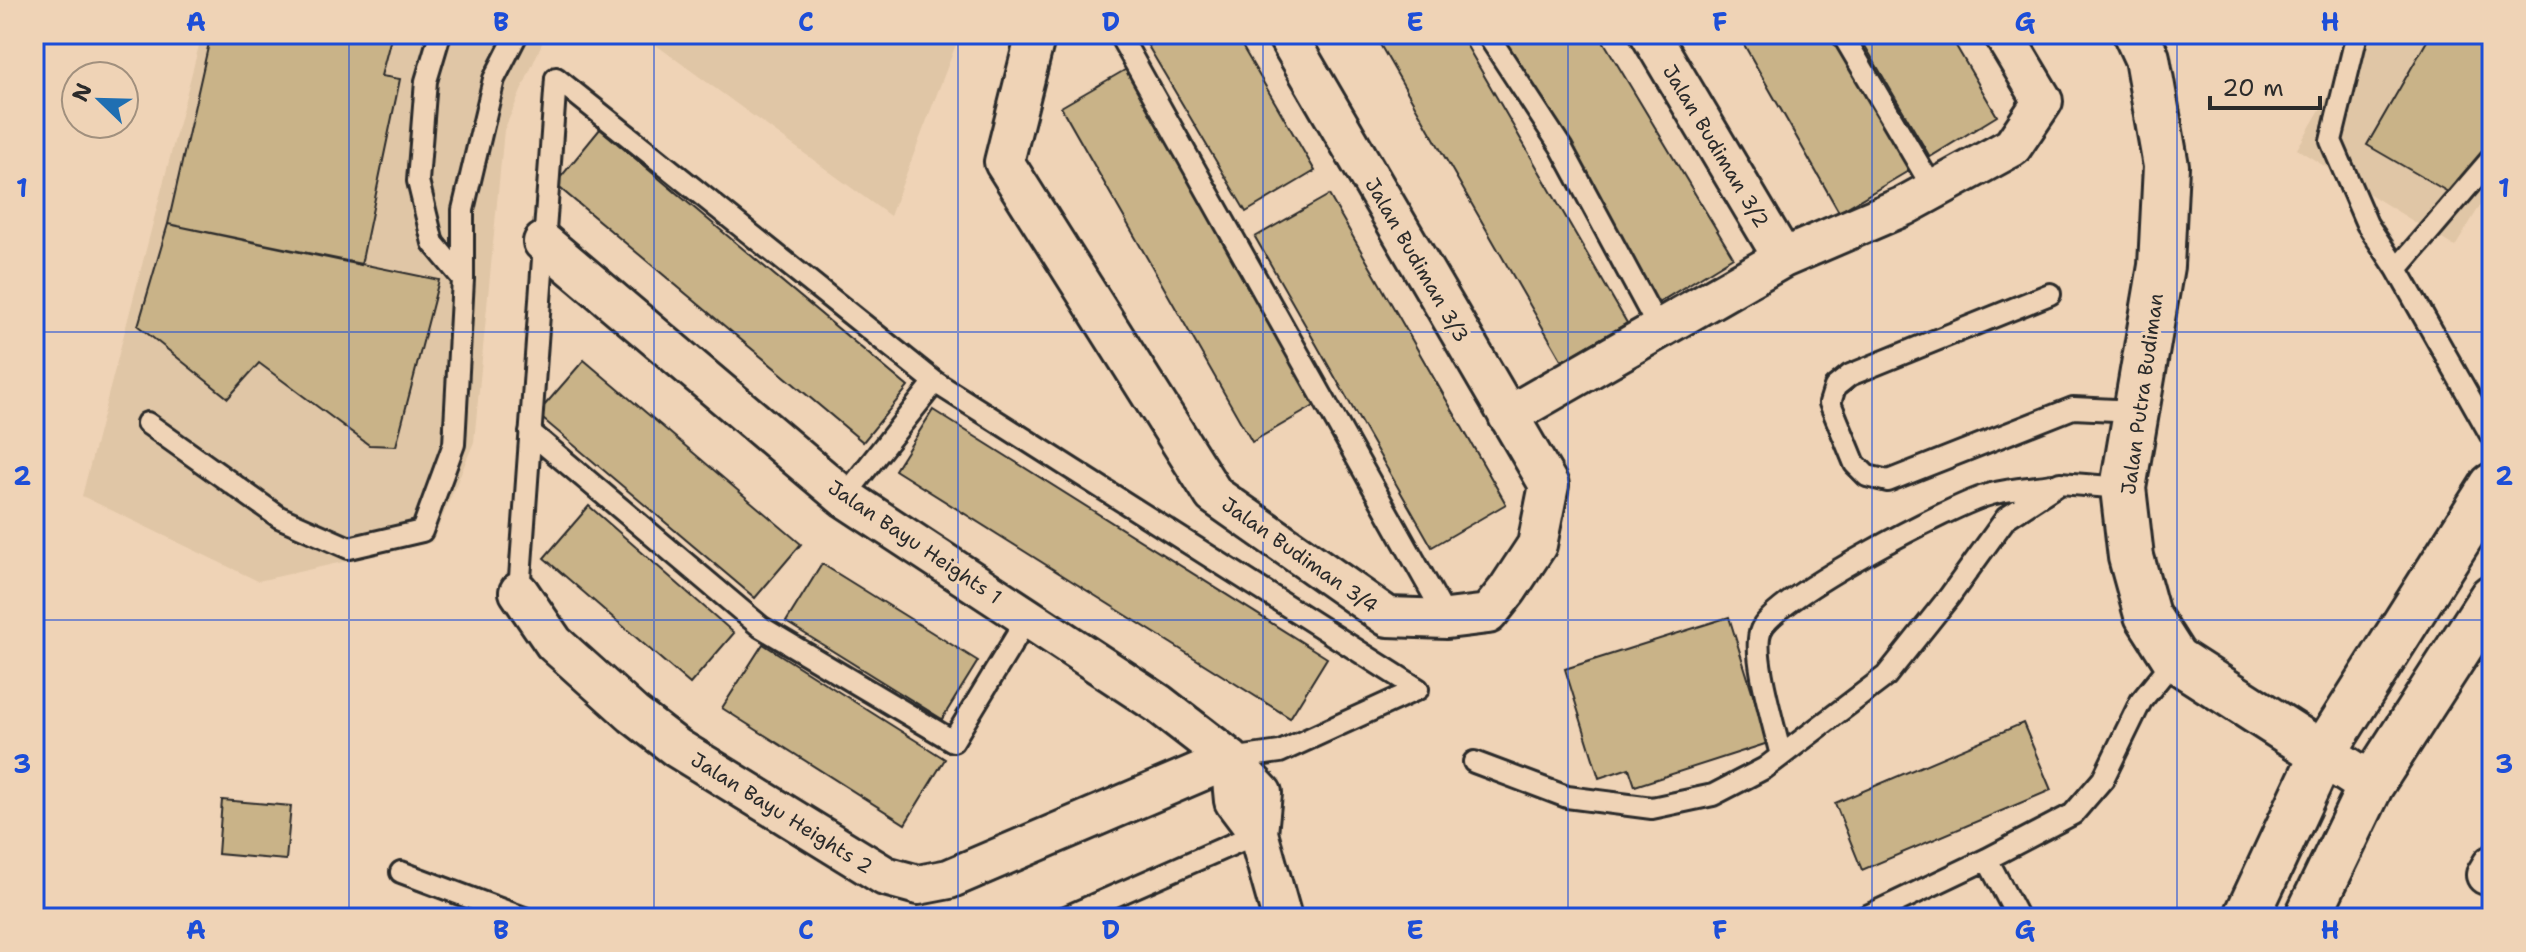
<svg xmlns="http://www.w3.org/2000/svg" width="2526" height="952" font-family="'Shantell Sans',sans-serif">
	<style>
		.built { fill: #e0c6a6 }
		.building { fill: #c9b388; stroke: #2b2b2b; stroke-width: 2 }
		.lines { fill: none; stroke-linecap: round; stroke-linejoin: round }
		.service-casing { stroke: #2b2b2b; stroke-width: 26 }
		.minor-casing { stroke: #2b2b2b; stroke-width: 44 }
		.tertiary-casing { stroke: #2b2b2b; stroke-width: 50 }
		.service { stroke: #efd3b6; stroke-width: 20 }
		.minor { stroke: #efd3b6; stroke-width: 38 }
		.tertiary { stroke: #efd3b6; stroke-width: 44 }
		.grid { fill: none; stroke: #1d4ed8; stroke-width: 2; stroke-opacity: 0.55 }
		.labels { text-anchor: middle; stroke-width: 7; stroke-linejoin: round; paint-order: stroke }
		.street-label { font-size: 20px; fill: #2b2b2b; stroke: #efd3b6 }
		.neatline { fill: none; stroke: #1d4ed8; stroke-width: 3 }
		.grid-label { font-size: 26px; text-anchor: middle; font-weight: bold; fill: #1d4ed8 }
	</style>
	<rect width="100%" height="100%" fill="#efd3b6"/>
	<filter id="ink" filterUnits="userSpaceOnUse"><feTurbulence type="fractalNoise" baseFrequency=".0125" numOctaves="2"/><feDisplacementMap in="SourceGraphic" scale="16" xChannelSelector="R" yChannelSelector="G"/><feConvolveMatrix kernelMatrix="1 2 1 2 8 2 1 2 1" color-interpolation-filters="sRGB"/></filter>
	<g filter="url(#ink)">
		<!-- built -->
		<path class="built" d="M202,34H546L504,130L474,442L432,542L258,581L82,496Z
			M641,34H960L890,216Z
			M2364,34H2492V186L2455,247L2297,149Z"/>
		<!-- building -->
		<path class="building" d="M211,34H392L381,76L400,79L361,265L168,224Z
			M1141,34H1235L1315,171L1246,212Z
			M1374,34H1460L1627,323L1562,361Z
			M1496,34H1599L1733,257L1658,303Z
			M1738,34H1832L1910,170L1839,212Z
			M1858,34H1949L1997,116L1930,157Z
			M2431,34H2492V148L2462,200L2367,145Z
			M1130,67L1321,402L1252,442L1061,107Z
			M600,129L908,387L863,442L555,184Z
			M1329,195L1506,504L1432,547L1255,237Z
			M168,224L439,280L396,446L369,445L259,363L228,398L138,326Z
			M584,360L801,544L755,598L537,414Z
			M933,410L1327,658L1290,718L895,470Z
			M589,506L734,633L690,684L544,558Z
			M822,564L978,661L942,719L786,622Z
			M1729,617L1768,743L1635,786L1629,768L1599,778L1565,669Z
			M763,644L945,759L905,824L722,708Z
			M2023,723L2051,790L1862,870L1835,803Z
			M222,800L291,806L286,860L218,854Z"/>
		<g class="lines">
			<!-- service casing -->
			<g class="service-casing">
				<path id="service" d="M440,34L426,81L418,181L433,243L463,279
					M1119,34L1447,619
					M1487,34L1561,147L1659,329
					M1842,34L1934,190
					M2357,34L2331,141L2367,224L2397,269L2492,437
					M2397,269L2492,158
					M2050,294L1850,375L1835,387L1830,403L1855,464L1867,476L1888,481L2073,408L2136,411
					M147,423L279,517L349,548L422,531L454,444L463,279V210L494,79L517,34
					M530,432L761,627L953,741L1027,619
					M844,497L935,382
					M519,592L556,78L935,382L1418,689L1280,752L1230,759
					M1781,756C1775,728 1751,653 1761,630C1774,598 1953,504 1991,494C2010,489 2032,488 2052,485
					M1474,762L1567,797L1652,808L1713,795L1765,768L1886,676L1949,597L2006,518L2060,483L2123,488
					M1987,859L2018,918
					M401,872L524,918
					M1064,918L1258,833
					M1863,918L1987,859L2073,814L2103,779L2141,701L2175,659"/>
			</g>
			<!-- minor casing -->
			<g class="minor-casing">
				<path id="minor" d="M1036,34L1004,162L1214,495L1388,617L1447,619L1488,614L1508,589L1537,545L1549,485L1286,34
					M1650,34L1783,258
					M543,242L844,497L1159,704L1230,759L1262,793L1258,833L1234,801L1230,759
					M1508,416L1783,258L1904,206L2012,147L2043,101L2003,34
					M519,592L554,643L633,714L677,748L885,876L918,885L949,879L1230,759
					M1258,833L1282,918
					M2486,875L2492,865"/>
			</g>
			<!-- tertiary casing -->
			<g class="tertiary-casing">
				<path id="tertiary" d="M2136,34L2147,58L2166,166L2161,266L2123,488L2131,557L2147,615L2175,659L2371,785
					M2246,918L2322,755L2492,486
					M2307,918L2371,785L2492,597"/>
			</g>
			<!-- service -->
			<use href="#service" class="service"/>
			<!-- minor -->
			<use href="#minor" class="minor"/>
			<!-- tertiary -->
			<use href="#tertiary" class="tertiary"/>
		</g>
	</g>
	<!-- grid -->
	<path class="grid" d="M349,34V918M654,34V918M958,34V918M1263,34V918M1568,34V918M1872,34V918M2177,34V918M34,332H2492M34,620H2492"/>
	<g class="labels">
		<!-- street labels -->
		<g class="street-label">
			<text transform="translate(1716 146) rotate(59)" y="7">Jalan Budiman 3/2</text>
			<text transform="translate(1417 260) rotate(60)" y="7">Jalan Budiman 3/3</text>
			<text transform="translate(2142 394) rotate(-82)" y="7">Jalan Putra Budiman</text>
			<text transform="translate(915 542) rotate(34)" y="7">Jalan Bayu Heights 1</text>
			<text transform="translate(1300 555) rotate(35)" y="7">Jalan Budiman 3/4</text>
			<text transform="translate(782 813) rotate(32)" y="7">Jalan Bayu Heights 2</text>
		</g>
	</g>
	<!-- margin -->
	<rect width="2526" height="952" fill="none" stroke="#efd3b6" stroke-width="88"/>
	<!-- north arrow -->
	<g transform="translate(100 100) rotate(293)"><circle r="38" fill="#efd3b6" stroke="#a1907e" stroke-width="2"/>
	<path d="M0-6L14 30L0 20L-14 30Z" fill="#1f6fb2"/>
	<text y="-12" font-size="22" font-weight="bold" text-anchor="middle" fill="#2b2b2b">N</text>
	</g>
	<!-- scale -->
	<path d="M2210 96v12h110v-12" fill="none" stroke="#2b2b2b" stroke-width="4"/>
	<text x="2222" y="96" font-size="24" fill="#2b2b2b" stroke="#efd3b6" stroke-width="6" paint-order="stroke">20 m</text>
	<rect x="44" y="44" width="2438" height="864" class="neatline"/>
	<g class="grid-label">
		<text x="196" y="31">A</text>
		<text x="501" y="31">B</text>
		<text x="806" y="31">C</text>
		<text x="1111" y="31">D</text>
		<text x="1415" y="31">E</text>
		<text x="1720" y="31">F</text>
		<text x="2025" y="31">G</text>
		<text x="2330" y="31">H</text>
		<text x="22" y="197">1</text>
		<text x="2504" y="197">1</text>
		<text x="22" y="485">2</text>
		<text x="2504" y="485">2</text>
		<text x="22" y="773">3</text>
		<text x="2504" y="773">3</text>
		<text x="196" y="939">A</text>
		<text x="501" y="939">B</text>
		<text x="806" y="939">C</text>
		<text x="1111" y="939">D</text>
		<text x="1415" y="939">E</text>
		<text x="1720" y="939">F</text>
		<text x="2025" y="939">G</text>
		<text x="2330" y="939">H</text>
	</g>
</svg>
